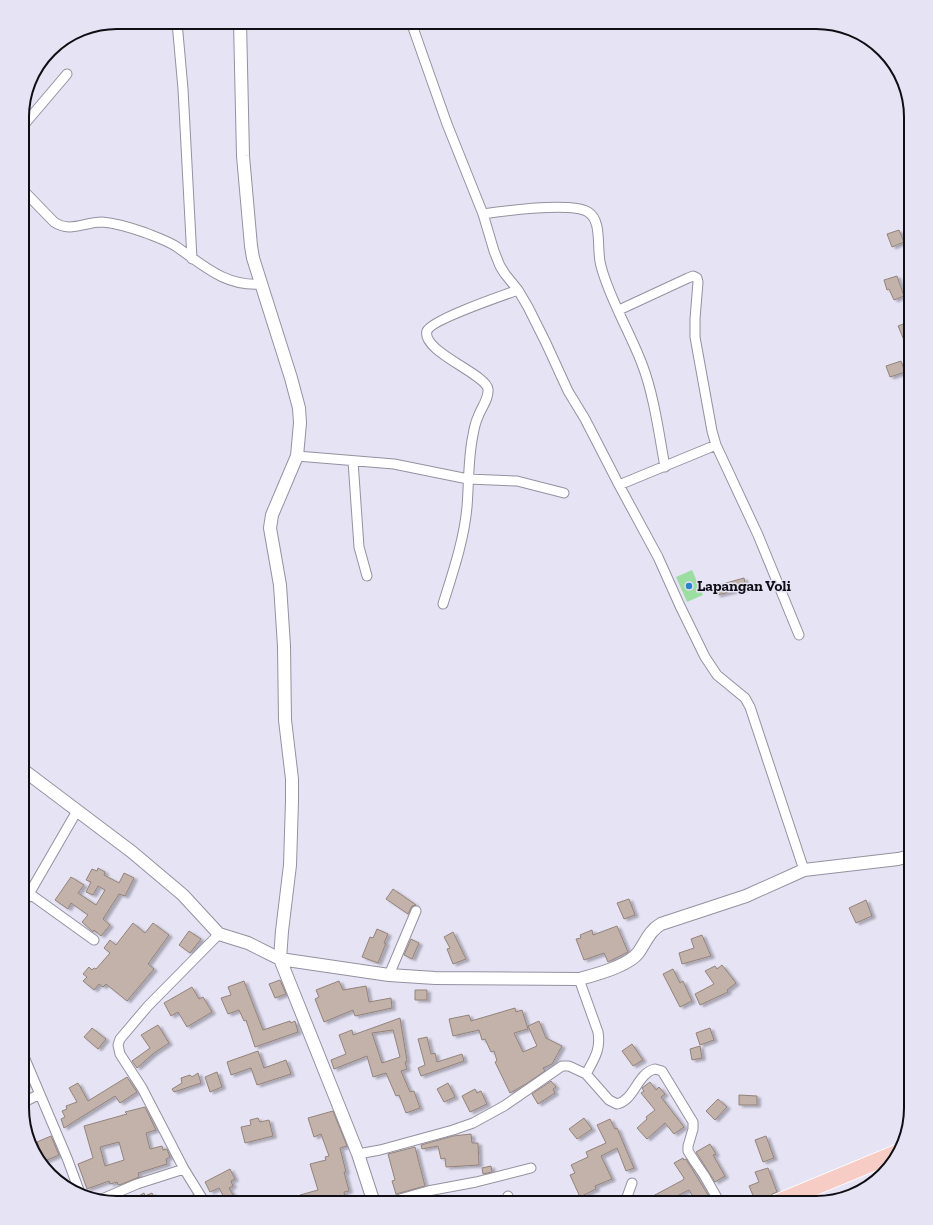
<svg xmlns="http://www.w3.org/2000/svg" width="933" height="1225" font-family="'Zilla Slab',serif">
	<style>
		.green { fill: #9cdea1 }
		.building { fill: #c3b2a9; stroke: #93837a; fill-rule: evenodd; filter: url(#shadow) }
		.lines { fill: none; stroke-linecap: round; stroke-linejoin: round }
		.minor-casing { stroke: #9491a1; stroke-width: 11 }
		.tertiary-casing { stroke: #9491a1; stroke-width: 14 }
		.trunk-casing { stroke: #fff; stroke-width: 18 }
		.minor { stroke: #fff; stroke-width: 9 }
		.tertiary { stroke: #fff; stroke-width: 12 }
		.trunk { stroke: #f6ccc4; stroke-width: 16 }
		.poi-dot { fill: #2e81d0; stroke: #e6e3f5; stroke-width: 1.5 }
		.labels { text-anchor: middle; stroke-width: 3; stroke-linejoin: round; paint-order: stroke }
		.poi-label { font-size: 15px; font-weight: bold; fill: #0f0e14; stroke: #e6e3f5; text-anchor: start }
		.rim { fill: none; stroke: #0f0e14; stroke-width: 2 }
	</style>
	<defs>
		<filter id="shadow"><feDropShadow dx="3.5" dy="2" stdDeviation="1" flood-color="#0004"/></filter>
	</defs>
	<rect width="100%" height="100%" fill="#e6e3f5"/>
	<!-- green -->
	<path class="green" d="M692,570L703,595L687,602L676,577Z"/>
	<!-- building -->
	<path class="building" d="M899,230L904,242L892,247L887,234Z
		M897,276L904,296L894,300L889,289L887,290L884,280Z
		M911,321V337L904,340L898,326Z
		M901,361L905,372L890,377L886,366Z
		M744,578L746,588L717,595L715,586Z
		M98,868L105,872L104,875L119,883L124,873L134,878L125,896L119,894L103,919L110,925L101,936L94,930L93,932L82,922L88,915L71,903L68,909L55,900L71,877L84,885L78,893L96,905L105,890L98,886L93,895L86,892L91,882L86,880L92,869L97,871Z
		M393,889L416,905L412,906L408,914L386,899Z
		M629,899L635,915L624,919L617,903Z
		M866,900L872,916L856,923L849,908Z
		M133,923L145,933L153,923L169,935L148,964L154,969L127,1001L106,984L103,987L99,984L94,990L83,981L87,977L83,974L89,967L92,970L94,968L96,969L110,953L104,948L110,940L116,945Z
		M617,926L628,952L608,962L604,953L584,960L576,939L581,938L580,935L592,930L593,935Z
		M377,929L388,934L384,943H386L378,963L362,957L370,937L373,938Z
		M189,931L201,939L190,953L179,945Z
		M453,932L466,959L453,964L447,949L450,948L444,937Z
		M702,935L711,956L682,964L679,953L694,948L691,939Z
		M411,939L419,943L412,959L404,955Z
		M722,965L736,983L727,990L728,992L700,1005L695,994L714,984L705,971L715,966L717,969Z
		M673,969L680,983L683,981L692,1001L680,1007L663,974Z
		M280,980L286,994L275,998L269,984Z
		M244,981L263,1030L290,1021L291,1023L295,1021L298,1032L255,1047L246,1020L244,1021L239,1010L228,1014L221,998L231,995L228,987Z
		M339,981L343,990L366,986L369,1002L391,998L392,1008L355,1016L353,1010L324,1022L315,999L319,997L316,990Z
		M192,987L199,999L203,997L212,1012L187,1027L178,1012L171,1016L164,1003Z
		M415,990H427V1000H415Z
		M515,1008L516,1012L522,1010L528,1029L514,1033L523,1052L537,1046L528,1026L539,1021L546,1038L562,1046L552,1064L543,1068L545,1071L526,1084L510,1093L495,1062L497,1061L494,1051L491,1052L485,1039L482,1040L479,1030L453,1036L449,1019L469,1015L471,1021Z
		M400,1018L407,1061L405,1062L407,1069L401,1071L410,1092L414,1091L420,1108L406,1113L399,1095L396,1096L386,1073L373,1077L367,1056L334,1069L331,1060L346,1054L339,1035L352,1030L353,1035ZM393,1030L400,1057L382,1063L372,1033Z
		M158,1025L169,1043L154,1053L137,1068L132,1061L150,1048L141,1035Z
		M92,1028L106,1039L98,1049L84,1037Z
		M710,1028L714,1040L700,1045L696,1033Z
		M427,1037L431,1054L435,1053L437,1062L462,1054L464,1061L421,1076L418,1068L425,1065L418,1039Z
		M632,1044L643,1060L633,1066L622,1051Z
		M700,1046L702,1058L692,1060L690,1049Z
		M258,1051L264,1068L286,1060L291,1074L257,1085L251,1068L231,1075L227,1062Z
		M22,1067L29,1084L22,1087Z
		M217,1072L222,1087L210,1092L205,1077Z
		M198,1073L201,1083L174,1092L172,1089L182,1083L181,1078L190,1075L192,1077Z
		M127,1077L137,1092L120,1103L115,1096L64,1128L61,1119L65,1117L62,1111L67,1109L66,1106L77,1102L69,1088L78,1083L88,1101Z
		M551,1081L556,1087L553,1089L555,1093L538,1104L532,1094Z
		M650,1082L656,1090L659,1087L665,1094L661,1097L684,1127L674,1134L665,1123L647,1139L637,1128L647,1119L646,1117L655,1110L641,1093L644,1091L642,1088Z
		M448,1083L455,1097L444,1102L437,1089Z
		M475,1089L477,1093L481,1091L487,1104L470,1112L462,1096Z
		M739,1095L757,1096V1105H739Z
		M718,1099L727,1107L715,1120L706,1111Z
		M145,1107L156,1130L146,1133L150,1149L162,1146L163,1150L167,1149L170,1157L166,1159L167,1164L138,1173L139,1177L122,1184L118,1185L117,1182L110,1184L109,1181L87,1189L78,1164L93,1158L84,1126L127,1114L125,1112ZM119,1142L124,1160L105,1166L100,1147Z
		M333,1111L347,1146L340,1148L346,1172H344L349,1191L344,1192L346,1203H302L300,1195L318,1190L310,1164L326,1160L325,1157L329,1156L321,1134L314,1137L308,1118Z
		M258,1118L260,1122L269,1120L273,1136L245,1143L241,1127L251,1125L250,1120Z
		M584,1118L592,1129L577,1139L569,1129Z
		M610,1119L615,1129L617,1128L634,1168L626,1171L617,1148L601,1156L612,1179L595,1186L596,1189L580,1197L570,1175L575,1173L571,1165L588,1157L586,1152L606,1143L597,1125Z
		M471,1134L472,1143H478L479,1165L446,1167L445,1158L441,1159L438,1146L422,1149L421,1145L453,1136Z
		M51,1136L59,1155L40,1163L36,1154L41,1152L37,1142Z
		M766,1136L774,1158L763,1162L755,1140Z
		M710,1144L716,1154L713,1155L725,1176L715,1182L696,1152Z
		M415,1147L425,1186L396,1194L392,1181L395,1180L388,1154Z
		M683,1158L684,1160L686,1159L713,1203H697L689,1190L673,1198L675,1203H656L653,1196L683,1180L684,1178L674,1163Z
		M491,1166L492,1172L483,1174L482,1168Z
		M768,1168L777,1192L772,1194L766,1201L764,1196L755,1200L749,1186L759,1182L755,1172Z
		M230,1169L235,1179L231,1181L233,1186L229,1188L238,1203H227L219,1188L210,1192L205,1182Z
		M144,1193L145,1196L152,1193L157,1203H126Z
		M193,1195L198,1203H176Z"/>
	<g class="lines">
		<!-- minor casing -->
		<g class="minor-casing">
			<path id="minor" d="M177,22L183,89L192,259
				M411,22L447,124L483,214L494,251L500,266L505,274L518,290L528,307L546,343L568,391L585,419L619,485L658,557L680,606L705,657L717,675L745,698L750,707L804,870
				M22,127L67,74
				M22,189L54,222C70,233 84,222 102,222C116,223 132,228 146,233C156,237 168,241 177,247C204,266 226,287 262,284
				M483,214C504,211 571,202 588,212C603,221 596,250 601,266C609,298 630,332 642,364C654,395 659,434 665,467
				M619,310L688,278L693,276L697,278L698,282L695,319V337L712,431L716,445L619,485
				M716,445L758,535L799,635
				M297,456L394,464L468,479L517,481L564,493
				M353,461L359,547L367,576
				M443,604C453,572 464,540 467,507C469,483 468,458 473,435C474,429 475,423 478,417C481,408 489,399 488,389C486,374 421,351 427,331C431,320 504,295 518,290
				M30,894L94,940
				M22,906L77,811
				M389,975L416,911
				M579,979L598,1032C601,1050 594,1059 586,1074L609,1100L617,1104C635,1100 637,1073 655,1069L662,1071L693,1122V1129L688,1146V1151L695,1162L704,1175L720,1203
				M22,1052L67,1158L80,1193
				M22,1103L40,1094
				M358,1154L380,1150L453,1130L473,1123L504,1106L562,1066H569L586,1074
				M508,1196L510,1203
				M102,1199L137,1184L184,1169
				M205,1203L184,1169L142,1088L120,1054L118,1045L120,1039L148,1006L219,934
				M386,1203L428,1191L476,1182L531,1168
				M622,1203L627,1197L632,1183"/>
		</g>
		<!-- tertiary casing -->
		<g class="tertiary-casing">
			<path id="tertiary" d="M240,22L243,156L251,246L253,258L291,378L299,408L300,423L297,456L272,515L270,528L280,585L284,646L285,720L292,779V801L290,865L282,931L280,959L358,1154L374,1203
				M22,769L132,852L183,895L219,934L248,943L280,959L389,975L435,978L579,979C595,975 628,966 638,953C646,942 649,931 661,924L746,896L804,870L898,859L911,856"/>
		</g>
		<!-- trunk casing -->
		<g class="trunk-casing">
			<path id="trunk" d="M776,1203L899,1152"/>
		</g>
		<!-- minor -->
		<use href="#minor" class="minor"/>
		<!-- tertiary -->
		<use href="#tertiary" class="tertiary"/>
		<!-- trunk -->
		<use href="#trunk" class="trunk"/>
	</g>
	<!-- markers -->
	<circle class="poi-dot" cx="689" cy="586" r="4"/>
	<g class="labels">
		<!-- poi labels -->
		<g class="poi-label">
			<text x="697" y="591">Lapangan Voli</text>
		</g>
	</g>
	<!-- crop -->
	<path d="M0 0H933V1225H0ZM117 29H816A88 88 0 0 1 904 117V1108A88 88 0 0 1 816 1196H117A88 88 0 0 1 29 1108V117A88 88 0 0 1 117 29Z" fill="#e6e3f5" fill-rule="evenodd"/>
	<path class="rim" d="M117 29H816A88 88 0 0 1 904 117V1108A88 88 0 0 1 816 1196H117A88 88 0 0 1 29 1108V117A88 88 0 0 1 117 29Z"/>
</svg>
